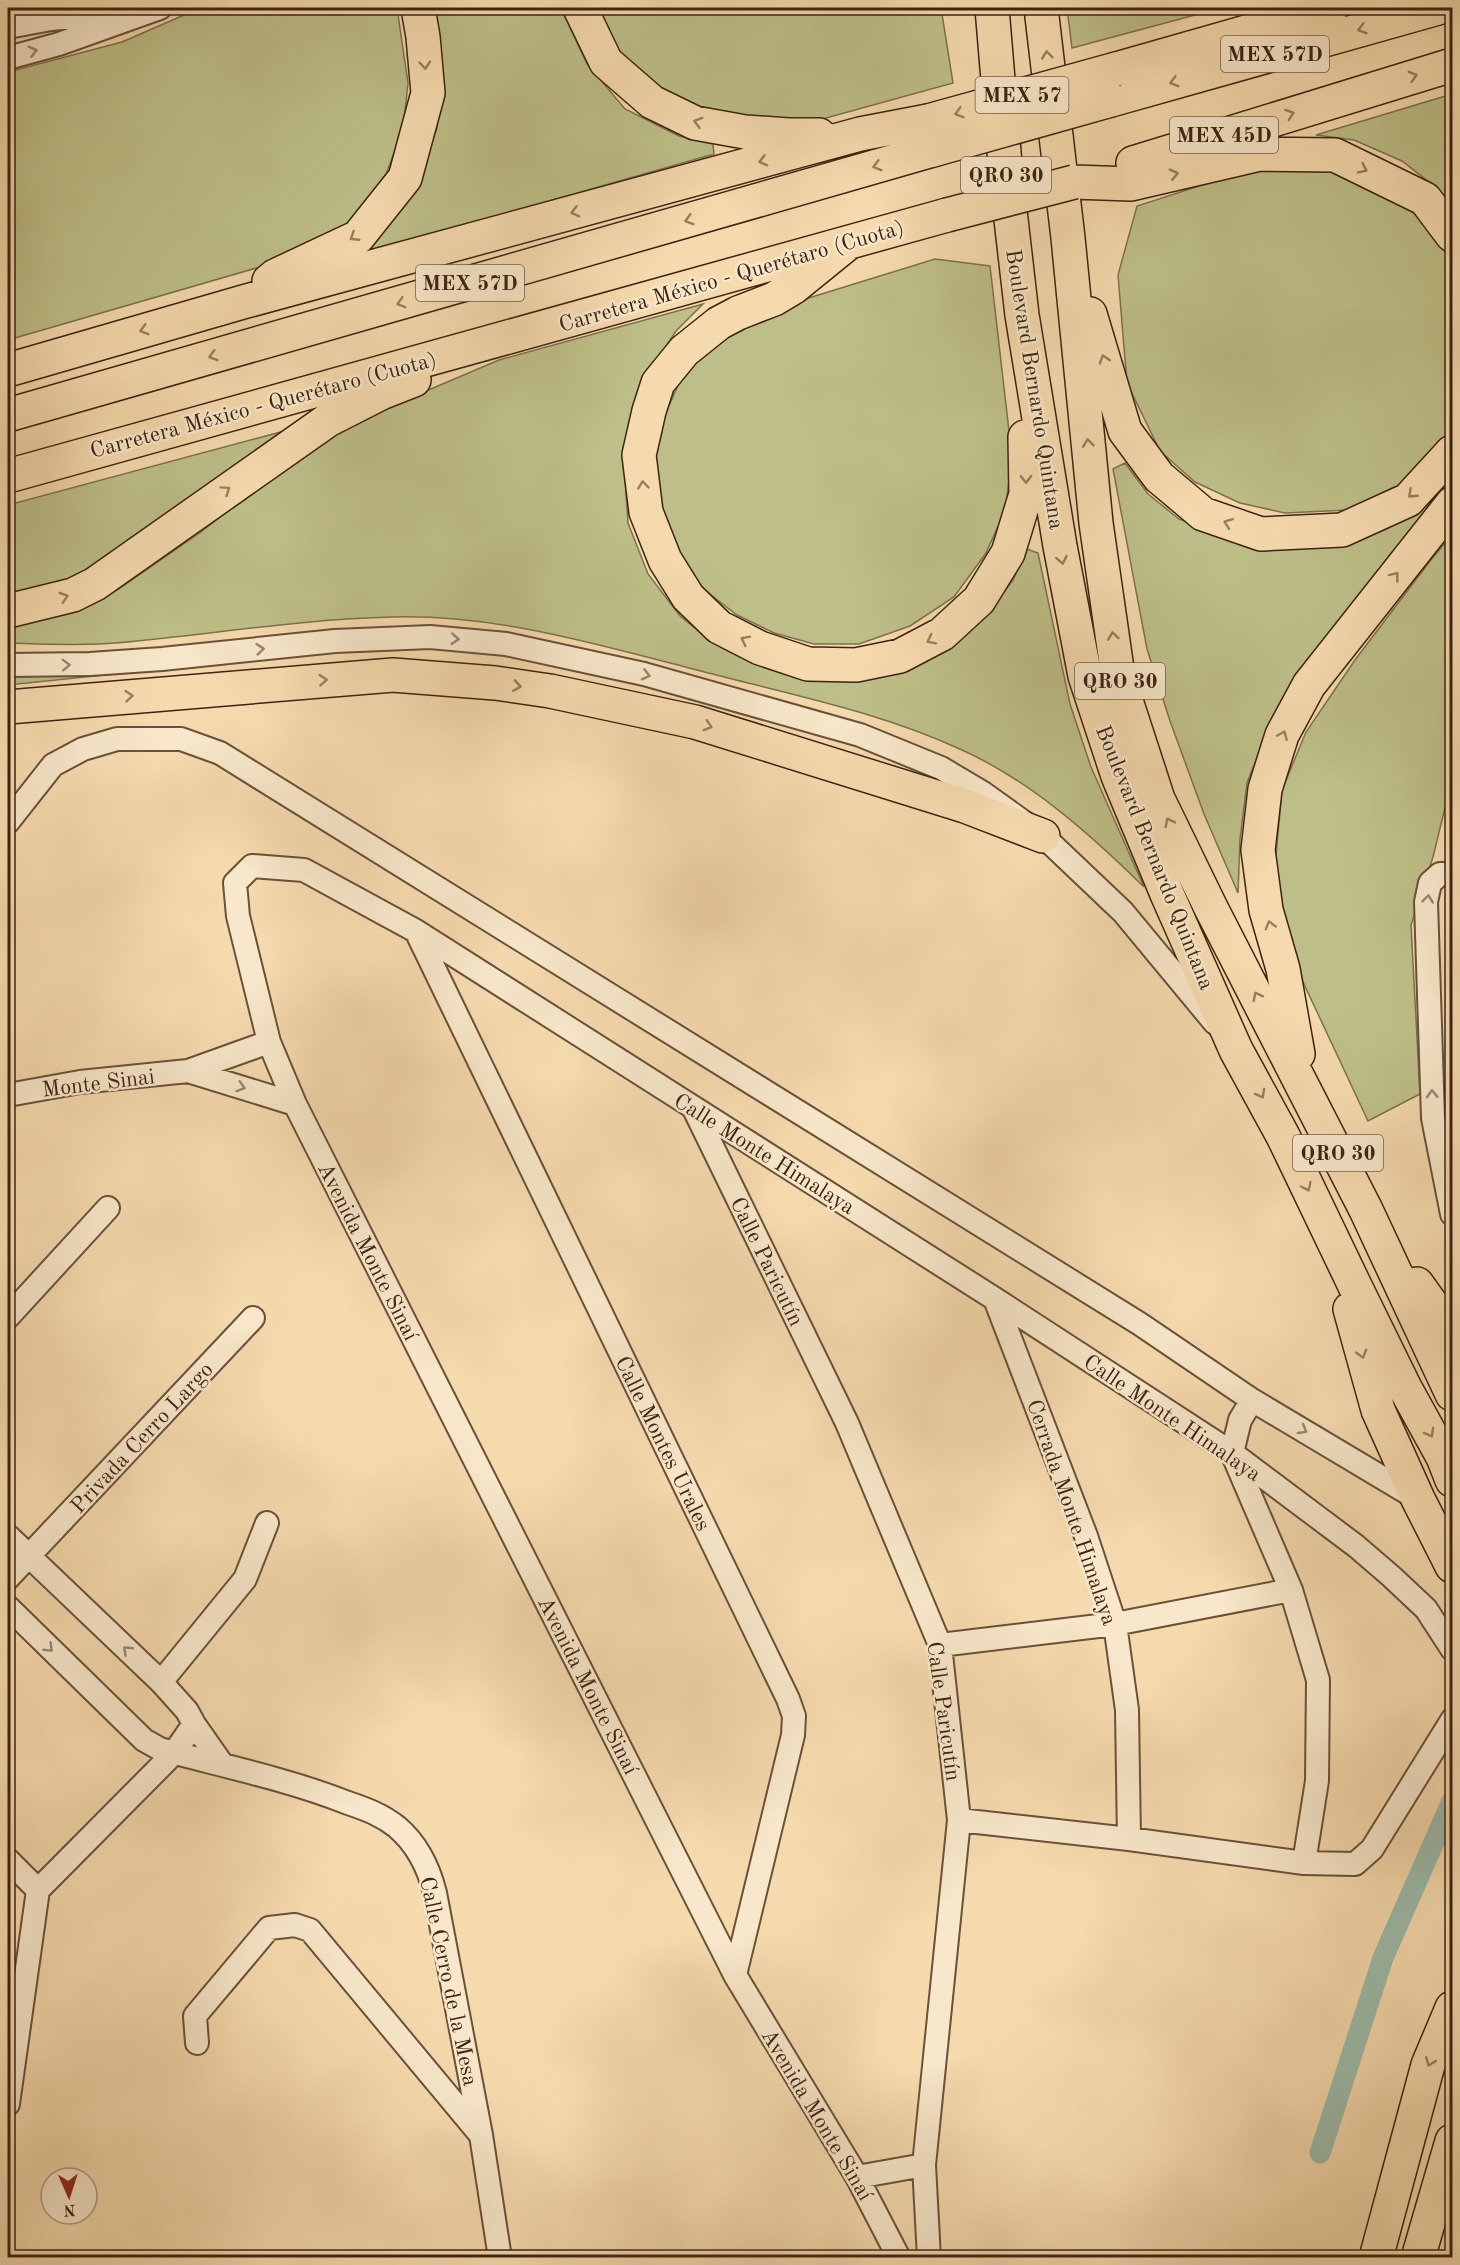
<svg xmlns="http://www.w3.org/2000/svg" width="1460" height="2265" font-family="'Old Standard TT',serif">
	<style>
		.green { fill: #bebf88; stroke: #7d714d; stroke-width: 1.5 }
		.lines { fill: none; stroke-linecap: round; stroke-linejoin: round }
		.canal { stroke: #9cbba9; stroke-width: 21 }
		.minor-casing { stroke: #6a5139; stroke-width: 26 }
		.highway-casing { stroke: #3c2312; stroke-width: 36 }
		.minor { stroke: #f8e7ca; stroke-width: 22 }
		.highway { stroke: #f5daad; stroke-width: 33 }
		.highway-bridge-casing { stroke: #3c2312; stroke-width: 36; stroke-linecap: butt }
		.highway-bridge { stroke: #f5daad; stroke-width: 33 }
		.oneway { stroke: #987e60 }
		.oneway2 { stroke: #9a856e }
		.labels { text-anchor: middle; stroke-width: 5; stroke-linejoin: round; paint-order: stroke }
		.shield { fill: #f8e7ca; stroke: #745e49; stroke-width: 1.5 }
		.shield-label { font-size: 21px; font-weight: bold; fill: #3c2312 }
		.street-label { font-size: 22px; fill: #3c2312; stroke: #f8e7ca }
	</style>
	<rect width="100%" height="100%" fill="#f5daad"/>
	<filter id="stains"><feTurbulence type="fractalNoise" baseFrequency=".00333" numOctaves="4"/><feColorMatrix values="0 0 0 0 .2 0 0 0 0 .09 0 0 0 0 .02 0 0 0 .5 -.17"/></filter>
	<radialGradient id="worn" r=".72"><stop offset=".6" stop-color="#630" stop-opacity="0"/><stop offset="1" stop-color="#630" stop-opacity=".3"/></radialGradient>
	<!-- green -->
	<path class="green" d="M200,8H397L408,83L403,130L386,174L359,211L334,237L291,258L8,340V72L122,42Z
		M431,8H563L565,17L587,64L625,109L679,136L713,144L714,154L357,256L418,180L437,128L441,74Z
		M588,8H941L953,83L797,126L737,127L642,85Z
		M1067,8H1221L1072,48Z
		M1452,94V207L1439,190L1402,161L1354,140L1316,135Z
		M1294,165L1354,176L1399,198L1437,237L1452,265V421L1444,440L1399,485L1348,510L1285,513L1240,503L1195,482L1160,451L1127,383L1118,275L1137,206L1227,177Z
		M935,259L990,266L1012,457L1005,511L986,553L954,597L910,626L859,644H814L774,633L737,615L702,588L675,550L658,510L653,467L661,424L679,383L705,348L747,317Z
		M703,304L676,331L653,366L629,439L625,479L628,523L648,574L680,616L709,639L810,677L990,610L1013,580L1027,549L1038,553L1070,704L1091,767L1144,887C1091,835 1031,781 962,750C883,713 797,696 713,674C609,648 502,614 393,617C300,619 209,635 116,643C81,646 43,644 8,643V624L51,617L117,590L201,532L282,468L351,423L499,360Z
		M303,426L91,575L8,599V505Z
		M1125,463L1148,494L1179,519L1219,534L1333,543L1384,530L1445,489L1292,686L1267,732L1247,783L1240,839L1238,893L1204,814L1170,721L1147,649L1113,469Z
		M1452,535V779L1433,857L1411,925L1420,1094L1368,1121L1289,952L1275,866L1282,790L1306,732L1355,660L1430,561Z
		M8,673L27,675L124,673L8,685Z"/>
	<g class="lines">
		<!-- canal -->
		<path class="canal" d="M1320,2153L1383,1958L1452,1801"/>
		<!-- minor casing -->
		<g class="minor-casing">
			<path id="minor" d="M8,27L51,19L123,12
				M8,58L59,44L160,8
				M8,665L90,664L162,659L335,641L430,637L506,644L644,674L860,735L941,768L983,793L1043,836L1123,912L1215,1023
				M8,822L53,765L83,749L117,739H181L220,753L1140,1324L1252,1400L1418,1499
				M1452,874H1440L1430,883L1426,902L1433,1118L1452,1214
				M416,931L788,1699L794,1716L793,1735L735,1975
				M188,1071L295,1104
				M8,1095L80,1082L188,1071L269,1042
				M693,1107L847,1423L940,1645L959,1820L924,2165L929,2258
				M995,1299L1086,1536L1115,1624L1127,1710L1129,1839
				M8,1317L108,1208
				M1252,1400L1240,1420L1232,1453L1291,1590L1318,1680L1317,1781L1304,1863
				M8,1536L161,1682L187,1711L194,1724L222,1764
				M8,1578L253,1318
				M8,1607L144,1740L160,1749C223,1766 287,1779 348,1803C366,1809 382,1815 397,1827C417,1844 429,1869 435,1893L481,2135L500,2258
				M940,1645L1115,1624L1291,1590
				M161,1682L245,1579L267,1523
				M959,1820L1129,1839L1304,1863L1355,1864L1372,1849L1452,1720
				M8,1860L38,1890
				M197,2043L195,2016L269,1928L295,1925L310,1930L479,2133
				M8,2104L38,1890L174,1753L194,1724
				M857,2177L924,2165
				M899,2258L857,2177L735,1975L295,1104L269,1042L238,916L235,883L252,866L304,870L416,931L995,1299L1232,1453L1356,1546L1392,1577L1426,1609L1452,1649"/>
		</g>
		<!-- highway casing -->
		<g class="highway-casing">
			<path id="highway" d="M580,8L606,62L652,102L695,123L745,132L789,135H819
				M992,8L1006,176L1022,315L1060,546L1085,676L1118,776L1167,894L1236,1050L1283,1136L1355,1286L1405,1388L1443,1457L1452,1480
				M1041,8L1068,238L1096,523L1118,676L1158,799L1211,908L1366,1210L1452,1394
				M1116,69L1331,8
				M1111,100L1438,8
				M1133,163L1452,65
				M1074,182L1131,184L1260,154L1335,155L1425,199L1452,235
				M847,244L794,287L774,299L738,313L719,323L684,351L658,383L649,411L639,455L646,512L665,560L688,597L719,627L760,648L808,664L856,665L900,656L942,634L979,600L1008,553L1026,494L1025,437
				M269,281L275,276L358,237L405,178L428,93L423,37L418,8
				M1090,314L1125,431L1159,477L1203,514L1261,534L1342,530L1408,500L1452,452
				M8,370L243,302L860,134L928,121
				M8,415L933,150
				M8,476L947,215
				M8,611L73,595L95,584L328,420L381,393L414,380
				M8,707L393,675L495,683L550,691L695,722L965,806L1043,836
				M1298,1054L1283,969L1266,910L1258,850L1265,789L1282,735L1309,685L1452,504
				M1417,1284L1452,1333
				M1350,1309L1378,1410L1418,1499L1452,1566
				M1376,2258L1428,2065L1452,2008
				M1418,2258L1452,2141"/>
		</g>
		<!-- minor -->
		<use href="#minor" class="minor"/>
		<!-- highway -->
		<use href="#highway" class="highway"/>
		<!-- highway-bridge casing -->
		<g class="highway-bridge-casing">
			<path id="highway-bridge" d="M928,121L1116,69
				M933,150L1111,100
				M947,215L1074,182"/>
		</g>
		<!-- highway-bridge -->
		<use href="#highway-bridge" class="highway-bridge"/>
	</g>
	<!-- one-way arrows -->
	<defs><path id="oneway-chevron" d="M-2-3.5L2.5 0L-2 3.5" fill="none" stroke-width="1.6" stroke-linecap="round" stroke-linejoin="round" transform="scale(1.5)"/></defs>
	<g class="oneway">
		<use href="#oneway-chevron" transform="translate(1362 29) rotate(164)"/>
		<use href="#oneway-chevron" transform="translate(1047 55) rotate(-96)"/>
		<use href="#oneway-chevron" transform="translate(425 65) rotate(85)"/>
		<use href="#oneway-chevron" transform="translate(1413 76) rotate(-16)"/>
		<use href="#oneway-chevron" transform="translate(1174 82) rotate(164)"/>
		<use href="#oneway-chevron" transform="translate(959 113) rotate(164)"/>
		<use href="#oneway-chevron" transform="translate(1290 114) rotate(-18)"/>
		<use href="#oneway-chevron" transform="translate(698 122) rotate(-164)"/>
		<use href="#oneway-chevron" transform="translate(763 161) rotate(165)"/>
		<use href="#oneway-chevron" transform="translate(877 166) rotate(164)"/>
		<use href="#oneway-chevron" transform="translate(1363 169) rotate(26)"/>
		<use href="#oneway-chevron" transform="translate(1174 174) rotate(-13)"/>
		<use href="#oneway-chevron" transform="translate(575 212) rotate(165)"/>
		<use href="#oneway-chevron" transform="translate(689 220) rotate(164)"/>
		<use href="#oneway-chevron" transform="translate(354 237) rotate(147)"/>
		<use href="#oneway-chevron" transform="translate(401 303) rotate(164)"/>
		<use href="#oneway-chevron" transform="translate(144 330) rotate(164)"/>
		<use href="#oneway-chevron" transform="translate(213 356) rotate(164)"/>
		<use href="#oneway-chevron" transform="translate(1104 359) rotate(-107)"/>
		<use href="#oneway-chevron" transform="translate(1088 443) rotate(-96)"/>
		<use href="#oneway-chevron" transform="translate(1026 479) rotate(89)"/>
		<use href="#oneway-chevron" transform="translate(643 485) rotate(-96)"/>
		<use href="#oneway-chevron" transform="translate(226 490) rotate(-35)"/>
		<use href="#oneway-chevron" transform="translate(1412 494) rotate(137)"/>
		<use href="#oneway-chevron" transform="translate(1228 523) rotate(-160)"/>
		<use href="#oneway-chevron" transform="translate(1062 560) rotate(79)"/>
		<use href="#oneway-chevron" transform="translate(1395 576) rotate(-52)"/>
		<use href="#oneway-chevron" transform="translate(64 597) rotate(-17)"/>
		<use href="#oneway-chevron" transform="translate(1113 636) rotate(-98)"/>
		<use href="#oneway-chevron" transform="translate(745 640) rotate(-153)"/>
		<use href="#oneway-chevron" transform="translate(931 640) rotate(153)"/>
		<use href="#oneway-chevron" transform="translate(323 680) rotate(-4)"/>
		<use href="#oneway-chevron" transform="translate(517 686) rotate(9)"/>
		<use href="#oneway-chevron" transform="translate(129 696) rotate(-5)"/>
		<use href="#oneway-chevron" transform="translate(708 726) rotate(17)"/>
		<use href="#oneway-chevron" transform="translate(1283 735) rotate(-67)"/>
		<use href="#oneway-chevron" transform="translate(1169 822) rotate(-116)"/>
		<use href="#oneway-chevron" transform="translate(1270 925) rotate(-106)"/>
		<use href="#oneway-chevron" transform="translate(1257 996) rotate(-117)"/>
		<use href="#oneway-chevron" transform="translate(1261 1094) rotate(61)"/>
		<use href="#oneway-chevron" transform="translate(1307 1187) rotate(65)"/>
		<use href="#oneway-chevron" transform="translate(1362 1354) rotate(74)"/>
		<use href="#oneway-chevron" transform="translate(1430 1433) rotate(61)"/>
		<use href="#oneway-chevron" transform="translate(1430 2062) rotate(111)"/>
	</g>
	<g class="oneway2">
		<use href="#oneway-chevron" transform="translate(33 51) rotate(-15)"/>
		<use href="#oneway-chevron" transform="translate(455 639) rotate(5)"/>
		<use href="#oneway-chevron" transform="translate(260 649) rotate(-6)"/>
		<use href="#oneway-chevron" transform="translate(66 665) rotate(-2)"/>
		<use href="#oneway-chevron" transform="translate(646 675) rotate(14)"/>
		<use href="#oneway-chevron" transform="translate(1428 899) rotate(-84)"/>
		<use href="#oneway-chevron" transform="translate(241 1087) rotate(17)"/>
		<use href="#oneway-chevron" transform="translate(1432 1094) rotate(-92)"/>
		<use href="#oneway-chevron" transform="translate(1303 1430) rotate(31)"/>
		<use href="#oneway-chevron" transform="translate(49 1648) rotate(44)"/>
		<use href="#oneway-chevron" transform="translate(127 1650) rotate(-136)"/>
	</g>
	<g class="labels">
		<!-- shield labels -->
		<g class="shield">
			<rect x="1221" y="36" width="108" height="36" rx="4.5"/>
			<rect x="975.5" y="77" width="93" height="36" rx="4.5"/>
			<rect x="1170" y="117" width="108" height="36" rx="4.5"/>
			<rect x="961" y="157" width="90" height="36" rx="4.5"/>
			<rect x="416" y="265" width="108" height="36" rx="4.5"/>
			<rect x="1075" y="663" width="90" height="36" rx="4.5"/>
			<rect x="1293" y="1135" width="90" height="36" rx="4.5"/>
		</g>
		<g class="shield-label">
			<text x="1275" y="61">MEX 57D</text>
			<text x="1022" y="102">MEX 57</text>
			<text x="1224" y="142">MEX 45D</text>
			<text x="1006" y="182">QRO 30</text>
			<text x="470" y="290">MEX 57D</text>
			<text x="1120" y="688">QRO 30</text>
			<text x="1338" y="1160">QRO 30</text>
		</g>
		<!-- street labels -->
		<g class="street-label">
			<text transform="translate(731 275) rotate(-16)" y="8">Carretera México - Querétaro (Cuota)</text>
			<text transform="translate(1036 389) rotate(81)" y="8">Boulevard Bernardo Quintana</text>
			<text transform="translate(263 404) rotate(-15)" y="8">Carretera México - Querétaro (Cuota)</text>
			<text transform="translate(1156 857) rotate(68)" y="8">Boulevard Bernardo Quintana</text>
			<text transform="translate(98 1082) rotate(-7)" y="8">Monte Sinai</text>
			<text transform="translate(765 1153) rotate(32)" y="8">Calle Monte Himalaya</text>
			<text transform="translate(369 1251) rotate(63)" y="8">Avenida Monte Sinaí</text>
			<text transform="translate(768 1261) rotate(64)" y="8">Calle Paricutín</text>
			<text transform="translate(1173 1417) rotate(34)" y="8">Calle Monte Himalaya</text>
			<text transform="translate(141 1437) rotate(-47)" y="8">Privada Cerro Largo</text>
			<text transform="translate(664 1443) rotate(64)" y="8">Calle Montes Urales</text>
			<text transform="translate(1073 1512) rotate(71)" y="8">Cerrada Monte Himalaya</text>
			<text transform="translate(589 1685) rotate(63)" y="8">Avenida Monte Sinaí</text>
			<text transform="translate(945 1711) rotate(82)" y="8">Calle Paricutín</text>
			<text transform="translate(450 1981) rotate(78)" y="8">Calle Cerro de la Mesa</text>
			<text transform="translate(818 2114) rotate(59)" y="8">Avenida Monte Sinaí</text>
		</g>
	</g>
	<!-- margin -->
	<rect width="1460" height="2265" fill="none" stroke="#f5daad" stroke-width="30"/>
	<rect x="9" y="9" width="1442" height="2247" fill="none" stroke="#3c2312" stroke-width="3"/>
	<rect x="15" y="15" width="1430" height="2235" fill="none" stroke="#3c2312" stroke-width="1.5"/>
	<!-- north arrow -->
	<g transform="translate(69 2196) rotate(177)"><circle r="28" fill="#f8e7ca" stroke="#ad9980" stroke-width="1.5"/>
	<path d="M0-4.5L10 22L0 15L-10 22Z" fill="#8f2418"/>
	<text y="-9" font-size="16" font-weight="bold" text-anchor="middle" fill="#3c2312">N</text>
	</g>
	<rect width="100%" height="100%" filter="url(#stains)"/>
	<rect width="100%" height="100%" fill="url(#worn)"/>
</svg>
